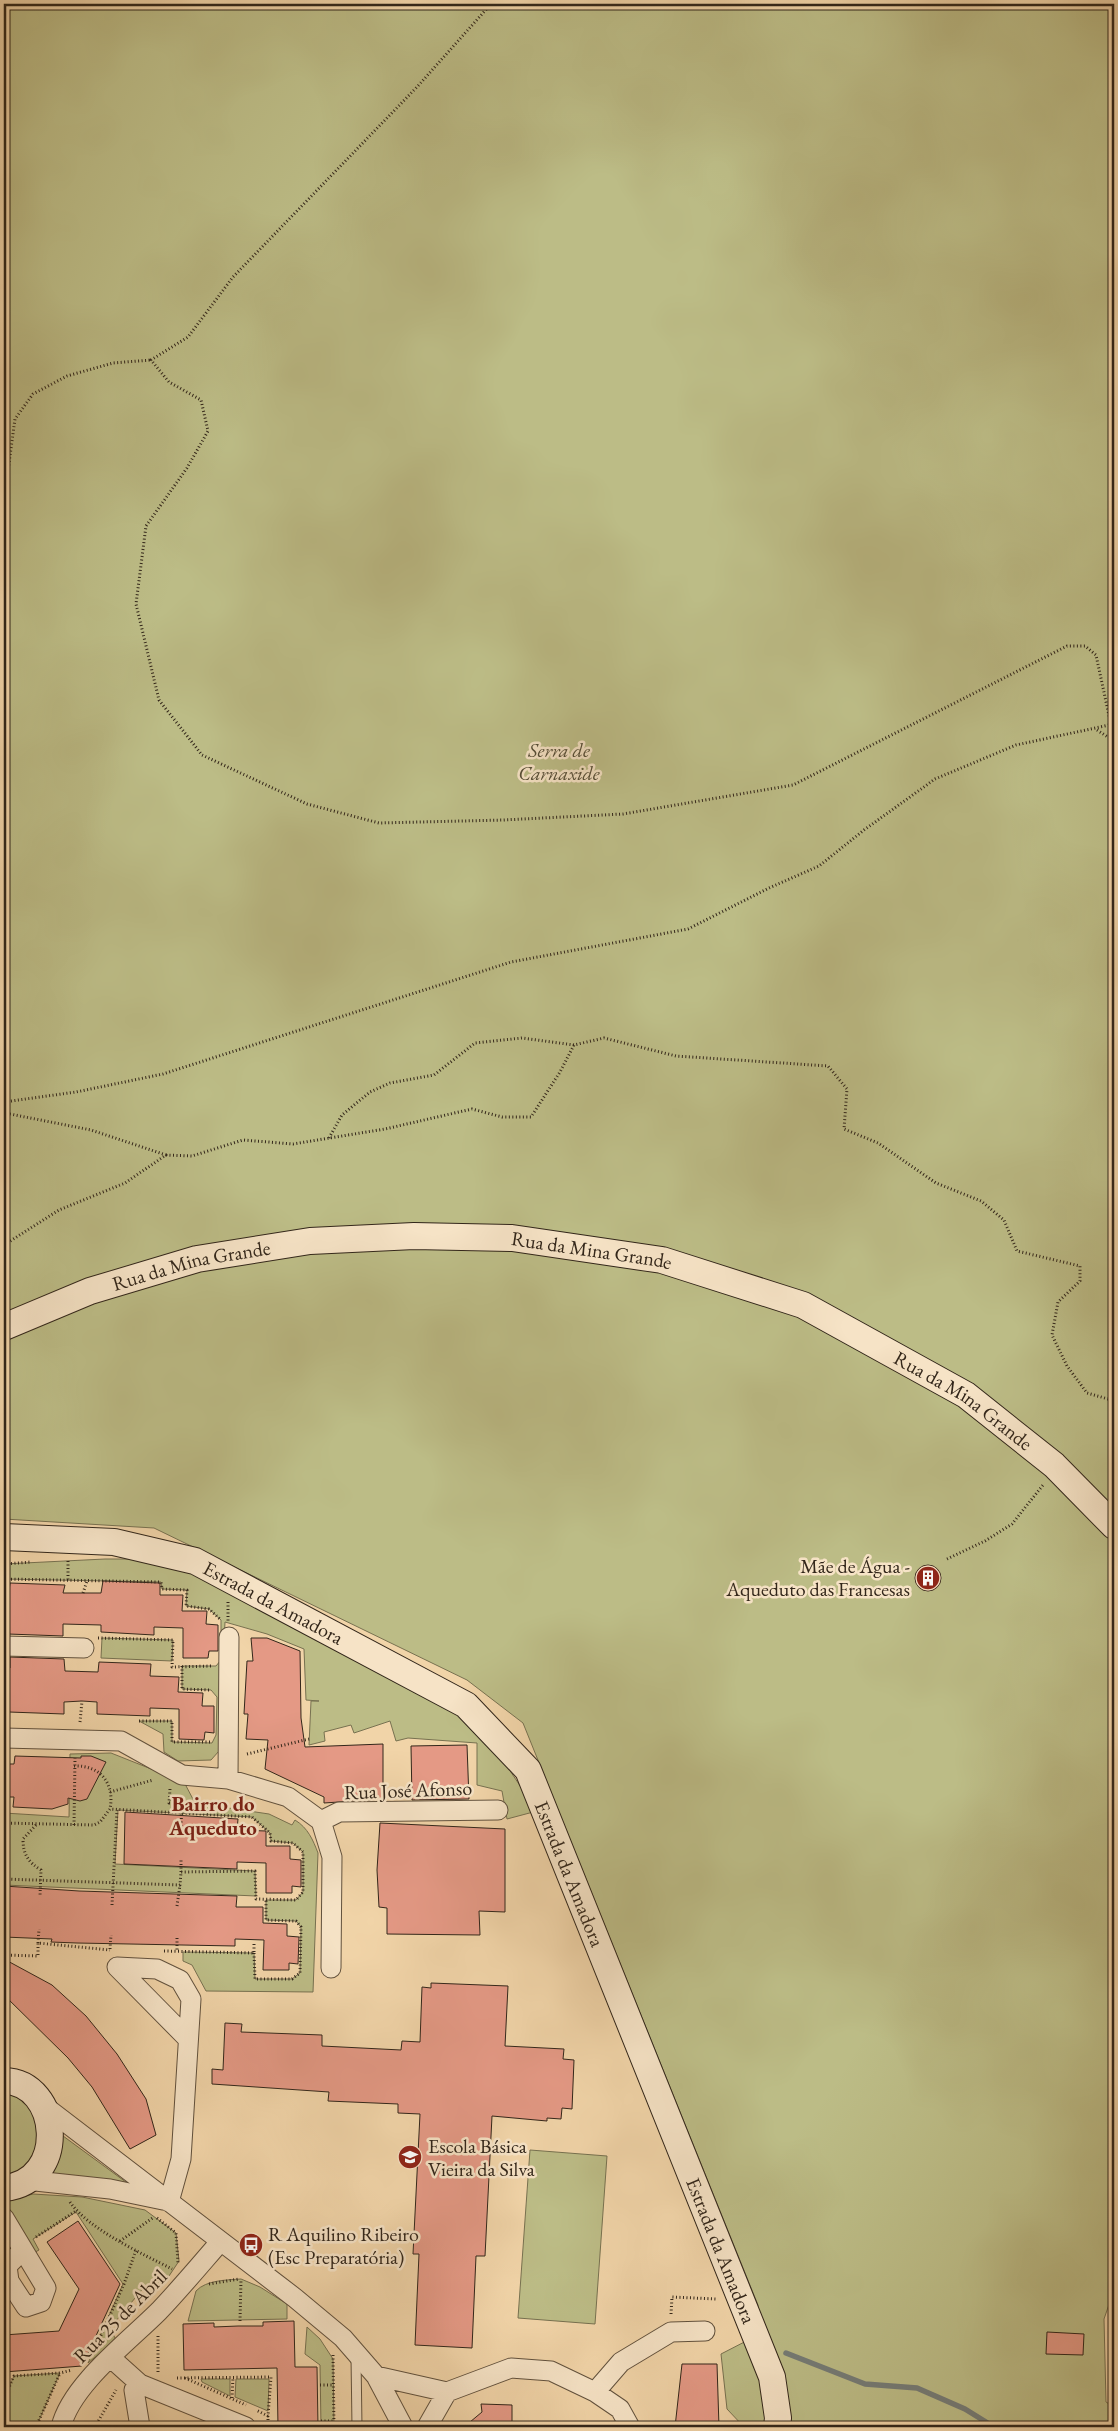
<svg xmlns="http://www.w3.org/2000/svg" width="1118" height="2431" font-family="'EB Garamond',serif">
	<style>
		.green { fill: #bcbc86; stroke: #777150 }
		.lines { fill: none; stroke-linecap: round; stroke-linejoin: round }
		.stream { stroke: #757c77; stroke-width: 5.5 }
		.building { fill: #e49985; stroke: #32261a }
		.lane-casing { stroke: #62523e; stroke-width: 11 }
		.street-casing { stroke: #62523e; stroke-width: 21 }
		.secondary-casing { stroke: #32261a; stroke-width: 28 }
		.path { stroke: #32261a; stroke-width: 3; stroke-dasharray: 1 2.5; stroke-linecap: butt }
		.lane { stroke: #f6e3c6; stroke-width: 9 }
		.street { stroke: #f6e3c6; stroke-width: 19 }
		.secondary { stroke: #f6e3c6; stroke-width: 26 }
		.labels { text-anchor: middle; stroke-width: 5; stroke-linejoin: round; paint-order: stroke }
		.park-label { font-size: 20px; font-style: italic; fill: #544c35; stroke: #f6e3c6 }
		.street-label { font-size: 20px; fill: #32261a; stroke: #f6e3c6 }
		.poi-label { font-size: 20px; fill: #32261a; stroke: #f6e3c6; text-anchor: start }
		.neighbourhood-label { font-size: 21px; font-weight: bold; fill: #7a1f14; stroke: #f6e3c6 }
	</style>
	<rect width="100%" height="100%" fill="#f1d4a8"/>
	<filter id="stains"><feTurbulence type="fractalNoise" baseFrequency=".004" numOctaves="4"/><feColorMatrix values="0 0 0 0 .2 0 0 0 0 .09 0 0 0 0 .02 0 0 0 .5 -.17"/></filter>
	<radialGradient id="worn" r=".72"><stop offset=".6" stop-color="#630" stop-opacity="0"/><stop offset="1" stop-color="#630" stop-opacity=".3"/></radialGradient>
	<!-- green -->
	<path class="green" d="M4,4H1114V2290L1104,2319L1106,2402L1114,2407V2427H744L727,2409L721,2354L756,2336L758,2305L523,1723L467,1680L154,1528L4,1519Z
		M105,1559H140L185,1570L455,1712L488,1738L537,1811L507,1819L502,1791L477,1785V1743L408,1738L396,1741L390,1721L354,1733L351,1725L324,1732L325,1741L309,1745L311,1701H319L306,1700L304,1649L267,1634L225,1622L219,1751L211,1760L178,1761L164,1752L163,1734L139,1721H172V1742L212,1743L216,1735L217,1697L211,1690L182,1689V1666H216L221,1660V1620L209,1609L186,1606L187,1590L162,1589L161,1582L4,1579V1564Z
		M102,1638L173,1640L172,1661L101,1658Z
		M111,1753L184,1782L195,1803L269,1814L292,1825L295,1820C308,1828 313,1840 318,1853L313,1992L206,1991L192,1965L183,1961V1952L254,1953L255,1979H292L300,1973L301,1927L296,1921L266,1920V1900H296L303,1892V1852L293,1843L271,1841L270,1833L252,1817L118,1810L115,1864L255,1871L256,1896L4,1885V1813L69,1817L70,1754Z
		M4,2089L38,2111L40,2155L4,2181Z
		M59,2133L134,2188L43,2175Z
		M530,2150L607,2156L595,2324L518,2318Z
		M33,2194L82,2197L145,2210L176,2233L179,2261L161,2288L146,2285L110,2328L116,2340L88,2363L123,2284L76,2212L33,2239L39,2250L30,2255L4,2210V2202Z
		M241,2279L260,2287L287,2304V2319L188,2321L196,2291C206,2280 227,2280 241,2279Z
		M307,2327L320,2339L333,2359L334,2427H321L320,2365L305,2354Z
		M60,2373L36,2427H4V2399L14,2376Z
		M201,2379H230V2396L202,2382Z
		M236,2379H269L268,2411L235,2397Z"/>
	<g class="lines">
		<!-- stream -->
		<path class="stream" d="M786,2353L865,2384L917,2388L965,2409L994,2427"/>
	</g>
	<!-- building -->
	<path class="building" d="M915 1578a13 13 0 1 1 26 0a13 13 0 1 1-26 0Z
		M103,1581L160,1583V1595H183L182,1611H207L206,1624L218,1625V1651H209L208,1658H183V1628L154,1627V1635L101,1632V1625L63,1624V1636L8,1634L9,1624H4V1591H9L10,1583L65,1585L63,1593H101Z
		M251,1638H267L300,1651L301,1718L305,1747L383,1744V1799L324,1803V1797L265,1769L268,1740L246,1739L248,1714H244L247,1661H253Z
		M10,1657L64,1659L65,1671L98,1672L99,1662L151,1664L150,1676L179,1677L178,1692L203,1693L202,1706H214V1733L205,1732L204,1740L179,1739V1709L150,1708V1716L97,1714V1702L82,1701L64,1702V1714L9,1712V1701H4V1668H10Z
		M467,1745L469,1799L412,1800L411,1746Z
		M15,1756L81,1758V1756H91L106,1762L87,1799L80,1801L68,1798V1804L52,1809L13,1807L14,1797H4V1764H14Z
		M125,1812L238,1819L237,1830L266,1831V1846H290V1859L301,1860V1887L292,1886V1893H266V1863L237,1862V1869L124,1864Z
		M380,1823L505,1829V1912L479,1911L480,1935L387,1934V1908L379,1907L377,1870Z
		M4,1886L79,1891L237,1896L236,1907H263V1923L287,1924V1936L299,1937L298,1964L289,1963V1970H263L264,1940L235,1939V1946L77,1943L51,1942L52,1939L4,1937Z
		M4,1959L52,1985L86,2016L117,2054L146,2099L156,2135L130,2149L92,2087L68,2058L4,1995Z
		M431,1983L508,1986L505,2046L564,2049L563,2059L574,2060L572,2109L562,2108L561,2119L547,2118V2121L492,2116L485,2256H476L472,2348L415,2345L419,2254H413L420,2114L398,2113V2104L328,2101L329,2092L212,2084V2069L223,2070L225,2023L242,2024L241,2032L322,2035V2046L401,2050L402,2041L420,2042L422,1987L431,1988Z
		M78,2221L120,2284L82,2366L4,2372V2335L59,2331L79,2289L47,2242Z
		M294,2321L295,2367H317L318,2427H278L277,2368L184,2370L183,2324L214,2323V2327L238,2326H263V2322Z
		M1047,2332L1084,2334L1083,2355L1046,2354Z
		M682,2364H717L719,2427H675Z
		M481,2404L512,2405V2427H464L482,2412Z"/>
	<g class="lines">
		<!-- lane casing -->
		<g class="lane-casing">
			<path id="lane" d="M356,2357L357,2427"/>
		</g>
		<!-- street casing -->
		<g class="street-casing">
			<path id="street" d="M4,1646L84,1648
				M4,1738L121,1741L182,1775L228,1779L288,1797L321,1821L332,1857L331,1968
				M228,1779L229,1637
				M321,1821L339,1812L498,1810
				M43,2105L295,2298L343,2338L376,2376L403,2427
				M26,2180L110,2189L163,2200
				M169,2202L181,2159L191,1999L180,1980L157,1969L117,1967L187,2038
				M4,2218L46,2288L41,2302L26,2307L9,2281L7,2266L23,2250
				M111,2358L140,2384L246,2427
				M376,2376L447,2392
				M140,2384L134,2390L140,2427
				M595,2392L621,2362L671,2332L705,2331
				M61,2427C71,2385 128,2342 159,2311C180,2289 200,2265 220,2242
				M427,2427L447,2392L511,2368L551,2371L595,2392L620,2409L630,2427"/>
		</g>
		<!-- secondary casing -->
		<g class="secondary-casing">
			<g id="secondary">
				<path id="s1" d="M4,1327L90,1291L197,1259L310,1241L414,1236L512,1238L662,1260L803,1305L966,1395L1054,1465L1114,1526"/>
				<path id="s2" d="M4,1537L114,1542L195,1561L466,1705L528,1770L772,2377L778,2418L777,2427"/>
				<path d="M4,2081C61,2082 69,2182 4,2188"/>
			</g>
		</g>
		<!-- path -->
		<path class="path" d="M491,4L417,87L233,277L188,337L151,360L169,382L201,400L208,431L187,468L146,526L136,604L159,700L202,755L307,804L379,823L503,820L623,814L793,785L1067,646H1085L1096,655L1111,725
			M4,500L15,419L33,394L67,376L113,363L151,360
			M1097,730L1114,741
			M4,1102L76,1092L163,1074L511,962L688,929L769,888L819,866L864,830L935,779L1016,745L1114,724
			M4,1110L10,1114L91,1130L166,1155L125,1183L59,1210L4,1245
			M329,1138L342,1115L370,1092L390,1083L434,1075L475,1043L522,1038L574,1045
			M166,1155L192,1156L243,1140L293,1144L385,1129L472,1109L502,1117H531L560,1072L574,1045L604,1038L676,1056L828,1066L847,1089L844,1129L878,1143L936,1183L981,1201L1004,1220L1017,1251L1080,1266V1281L1058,1302L1052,1335L1067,1366L1087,1393L1108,1399L1114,1395
			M947,1559L985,1541L1012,1524L1043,1485
			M68,1561V1580
			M4,1564L31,1562
			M4,1579L161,1582L162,1589L187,1590L186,1606L209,1609L221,1620
			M83,1593L87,1581
			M228,1602V1621
			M98,1638L173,1640L172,1667L212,1666
			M182,1666V1689L211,1690
			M139,1721H172V1742H212
			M80,1722L82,1701
			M247,1754L309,1739
			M74,1766C100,1765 115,1783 110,1809
			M170,1789L169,1803H182L181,1826
			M110,1792L153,1780
			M4,1823L94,1825L100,1822L110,1809L252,1817L270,1833L271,1841L293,1843L303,1852V1892L296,1900L256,1899L255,1871L181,1872L180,1885L4,1879
			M36,1825L23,1839C23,1854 28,1862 41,1870L40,1896
			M74,1825L75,1758
			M181,1872V1859
			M112,1905L117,1810
			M177,1906L180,1885
			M177,1938V1951
			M38,1943L39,1929
			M110,1949L111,1935
			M164,1951L254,1953V1944
			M254,1953L255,1979H292L300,1973L301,1927L296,1921L266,1920V1900
			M4,1955L38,1956V1943L110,1950
			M70,2202C88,2229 143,2254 172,2269
			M157,2218L176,2233L178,2263
			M36,2237L76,2211
			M120,2241L154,2217
			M209,2284L239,2279
			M671,2314L672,2297L716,2299
			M240,2321L241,2279
			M98,2342L124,2284L136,2250
			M333,2355L334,2427
			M158,2372V2336
			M177,2378L271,2377L268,2416L256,2410
			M185,2378L246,2405
			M320,2385H333
			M232,2398L233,2377
			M4,2399L14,2376L60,2373L72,2370
			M321,2421H334
			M36,2427L60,2373
			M95,2427L116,2390
			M268,2427V2416"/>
		<!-- lane -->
		<use href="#lane" class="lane"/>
		<!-- street -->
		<use href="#street" class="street"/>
		<!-- secondary -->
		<use href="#secondary" class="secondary"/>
	</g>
	<!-- icons -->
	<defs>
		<g id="building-disc" transform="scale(1.25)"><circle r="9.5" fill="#8f2418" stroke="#f6e3c6"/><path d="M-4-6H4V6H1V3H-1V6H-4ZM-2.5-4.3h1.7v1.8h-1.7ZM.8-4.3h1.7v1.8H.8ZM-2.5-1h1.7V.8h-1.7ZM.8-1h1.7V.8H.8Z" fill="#fff"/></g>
		<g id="school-disc" transform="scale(1.25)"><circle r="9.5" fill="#8f2418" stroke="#f6e3c6"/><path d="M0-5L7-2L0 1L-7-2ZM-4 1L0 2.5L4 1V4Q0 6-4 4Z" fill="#fff"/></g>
		<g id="bus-disc" transform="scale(1.25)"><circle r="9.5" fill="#8f2418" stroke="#f6e3c6"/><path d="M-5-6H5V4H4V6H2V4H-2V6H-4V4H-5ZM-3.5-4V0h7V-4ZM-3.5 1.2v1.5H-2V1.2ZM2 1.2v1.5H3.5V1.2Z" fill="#fff"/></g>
	</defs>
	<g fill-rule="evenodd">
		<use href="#building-disc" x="928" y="1578"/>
		<use href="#school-disc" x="410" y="2157"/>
		<use href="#bus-disc" x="251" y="2245"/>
	</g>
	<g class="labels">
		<!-- park labels -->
		<g class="park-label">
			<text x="559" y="757">Serra de<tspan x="559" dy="23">Carnaxide</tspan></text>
		</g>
		<!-- street labels -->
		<g class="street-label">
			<text dy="7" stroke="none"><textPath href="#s1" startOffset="602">Rua da Mina Grande</textPath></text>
			<text dy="7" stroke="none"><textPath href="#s1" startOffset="198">Rua da Mina Grande</textPath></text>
			<text dy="7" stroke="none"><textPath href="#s1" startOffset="1008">Rua da Mina Grande</textPath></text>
			<text dy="7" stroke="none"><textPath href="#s2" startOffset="282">Estrada da Amadora</textPath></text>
			<text transform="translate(408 1790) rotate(-2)" y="7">Rua José Afonso</text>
			<text dy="7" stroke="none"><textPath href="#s2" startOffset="702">Estrada da Amadora</textPath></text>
			<text dy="7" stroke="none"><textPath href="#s2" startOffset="1108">Estrada da Amadora</textPath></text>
			<text transform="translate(120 2316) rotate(-45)" y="7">Rua 25 de Abril</text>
		</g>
		<!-- poi labels -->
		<g class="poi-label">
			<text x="910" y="1573" text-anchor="end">Mãe de Água -<tspan x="910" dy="23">Aqueduto das Francesas</tspan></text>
			<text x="428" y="2153">Escola Básica<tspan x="428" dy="23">Vieira da Silva</tspan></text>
			<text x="268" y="2241">R Aquilino Ribeiro<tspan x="268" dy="23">(Esc Preparatória)</tspan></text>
		</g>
		<!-- neighbourhood labels -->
		<g class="neighbourhood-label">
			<text x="213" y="1811">Bairro do<tspan x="213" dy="24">Aqueduto</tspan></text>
		</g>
	</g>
	<!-- margin -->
	<rect width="1118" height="2431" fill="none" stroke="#f1d4a8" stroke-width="20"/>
	<rect x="5" y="5" width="1108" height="2421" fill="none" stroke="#32261a" stroke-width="2.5"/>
	<rect x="10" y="10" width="1098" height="2411" fill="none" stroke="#32261a"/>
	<rect width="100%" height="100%" filter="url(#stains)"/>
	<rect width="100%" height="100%" fill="url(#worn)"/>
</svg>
